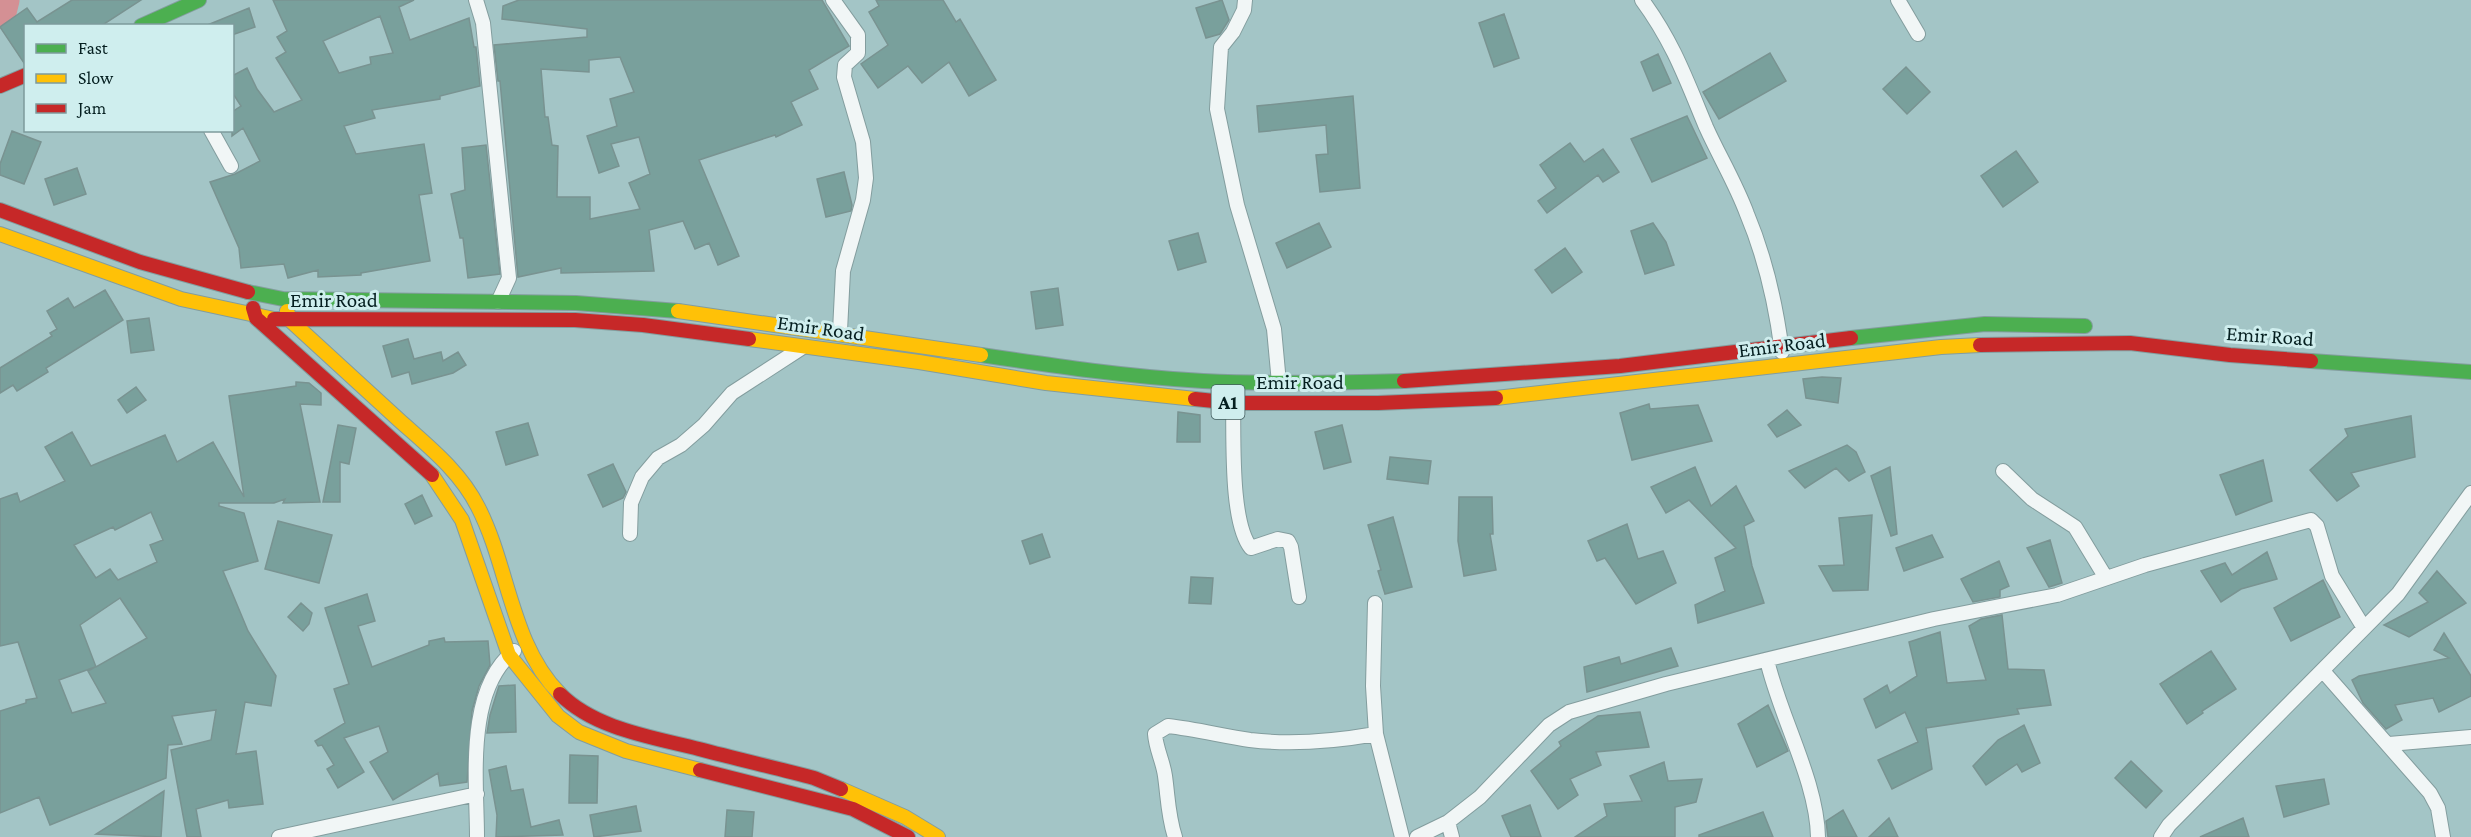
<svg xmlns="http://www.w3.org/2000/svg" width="2471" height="837" font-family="'Crimson Pro',serif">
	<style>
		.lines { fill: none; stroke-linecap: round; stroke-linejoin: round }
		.river { stroke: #d49094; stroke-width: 33 }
		.building { fill: #79a09c; stroke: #799391; stroke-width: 1.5; fill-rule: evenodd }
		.street-casing { stroke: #839d9e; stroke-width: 16 }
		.fast-casing { stroke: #839d9e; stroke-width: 16 }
		.slow-casing { stroke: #839d9e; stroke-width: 16 }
		.jam-casing { stroke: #839d9e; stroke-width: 16 }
		.street { stroke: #f1f6f6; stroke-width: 14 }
		.fast { stroke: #4caf50; stroke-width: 14 }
		.slow { stroke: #ffc107; stroke-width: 14 }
		.jam { stroke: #c62828; stroke-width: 14 }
		.labels { text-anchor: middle; stroke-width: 6; stroke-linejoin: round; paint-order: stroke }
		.shield { fill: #cfeeee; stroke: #425d5e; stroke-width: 1.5 }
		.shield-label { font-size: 20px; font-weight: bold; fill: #051f20 }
		.street-label { font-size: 21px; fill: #051f20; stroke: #cfeeee }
	</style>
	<rect width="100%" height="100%" fill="#a3c5c6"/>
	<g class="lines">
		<!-- river -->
		<path class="river" d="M0,12L3,0"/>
	</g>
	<!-- building -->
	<path class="building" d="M72,0H141L101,26H26L24,63L0,27L27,8L37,22Z
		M273,0H414L399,7L410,40L469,18L474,47H476L480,86L440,96V99L372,110L375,118L344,126L356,154L424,144L432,193L419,195L430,261L361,273V275L318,277V270L288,278L284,264L241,268L239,248L210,182L235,174L260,161L243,128L232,136V112L241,106L232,92V76L247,68L257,89L274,112L302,100L276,58L286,52L277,37L287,31ZM380,16L393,53L370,57L371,64L339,73L323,41Z
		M519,0H822L849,46L809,70L818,89L791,102L802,125L776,137L775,135L699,160L739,256L718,265L709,243L695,249L683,221L649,230L654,271L561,273V268L518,277L500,81H498L494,45L587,37V29L502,19L503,6ZM620,57L634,92L610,99L617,126L587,136L599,173L619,166L611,144L639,137L650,174L629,183L640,209L590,219V197H557L558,146L552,145L548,117H545L541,69L589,72V60Z
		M876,0H943L956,22L960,19L996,80L969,96L949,62L922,83L908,66L878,88L861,64L888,45L869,12L879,6Z
		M1222,0L1229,20L1220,34L1206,38L1196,8Z
		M249,8L255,27L232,35V26H205Z
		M1504,14L1519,58L1494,67L1479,23Z
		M1770,53L1786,81L1719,119L1703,92Z
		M1658,54L1671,83L1653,91L1641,62Z
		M1906,67L1930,92L1907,114L1883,89Z
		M1353,96L1360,188L1320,192L1316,155L1328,154L1326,125L1259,132L1257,106Z
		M1687,116L1707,158L1652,182L1631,139Z
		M12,131L41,142L24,184L0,175V164Z
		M1570,143L1584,162L1603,149L1619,172L1603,182L1598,175L1547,213L1538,201L1556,188L1540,165Z
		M486,145L500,274L468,278L463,238H460L451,194L465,190L462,148Z
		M2016,151L2038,182L2003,207L1981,176Z
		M77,168L86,194L54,205L45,179Z
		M844,172L852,205L851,211L826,217L817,179Z
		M1319,223L1331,247L1287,268L1276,243Z
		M1653,223L1666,242L1674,265L1645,274L1631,231Z
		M1198,233L1206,262L1178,270L1169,241Z
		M1565,248L1582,272L1552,293L1535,270Z
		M1058,288L1063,325L1036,329L1031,292Z
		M105,290L123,320L46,368L48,372L17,391L13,385L0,393V368L52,336L50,333L57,329L47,311L68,298L74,308Z
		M149,318L154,350L131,353L127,321Z
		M408,339L414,359L441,352L443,361L458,352L466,365L453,373L412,384L409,372L392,377L383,346Z
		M1822,377L1841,378L1838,403L1806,398L1803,379Z
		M296,382L309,383L321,393V405L300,404L320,502L283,503L285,499L274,503H219V506L244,513L258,561L223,571L248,631L276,676L271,706L245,702L236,754L256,751L263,804L229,808L228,800L196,809L201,837H187L171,750L211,740L216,710L172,716L182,744L168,745L166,778L50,825L39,797L0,813V711L26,703V700L37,698L18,642L0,646V499L17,493L20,502L65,481L45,447L72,432L91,466L165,435L177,462L213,442L244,497L229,396L296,386ZM151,512L163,540L150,545L157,562L118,580L110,569L96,578L74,545L113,527L115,530ZM120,598L147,638L96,667L80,625ZM95,667L88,671L106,703L72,713L59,680Z
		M136,387L146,400L127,413L118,400Z
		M1649,404L1650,409L1698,405L1712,441L1632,460L1620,413Z
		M1787,410L1801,425L1777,437L1768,425Z
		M1178,412L1200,415V442H1177Z
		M2411,416L2415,457L2351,473L2359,486L2337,501L2310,470L2348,436L2345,429Z
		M528,423L538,455L506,465L496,432Z
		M338,425L356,428L349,464L340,462V502H323Z
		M1342,425L1351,462L1324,469L1315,432Z
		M1847,445L1856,452L1865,472L1849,481L1836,468L1805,488L1789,471Z
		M1390,457L1431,461L1428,484L1387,479Z
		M2263,460L2272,501L2236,515L2220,475Z
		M613,464L626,492L623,498L603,507L588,475Z
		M1695,467L1711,506L1736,486L1754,521L1744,526L1752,566L1764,603L1698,623L1695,605L1725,591L1715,558L1736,548L1689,500L1666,513L1651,487Z
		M1890,467L1897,534L1891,536L1871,476Z
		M422,495L432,516L415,524L405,504Z
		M1459,497H1492L1493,534H1490L1496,570L1464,576L1458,541Z
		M1872,515L1868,590L1833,591L1819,566L1844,565L1839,518Z
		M1393,517L1412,587L1385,594L1378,571L1381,570L1368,525Z
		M278,521L332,535L319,583L265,569Z
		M1627,524L1638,559L1663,551L1676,583L1636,604L1605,558L1597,561L1588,541Z
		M1042,534L1050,557L1030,564L1022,541Z
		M1932,535L1943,557L1904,571L1896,548Z
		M2050,540L2062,583L2049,587L2027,548Z
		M2267,552L2277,579L2241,589L2221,602L2201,571L2225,563L2232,575Z
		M1999,561L2009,586L2000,590V597L1973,602L1961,579Z
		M2437,571L2466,603L2409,637L2384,625L2428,602L2419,593Z
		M1191,577L1213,578L1211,604L1189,603Z
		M2323,580L2340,617L2291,641L2274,608Z
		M367,594L375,621L358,626L372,667L429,645V641L444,638L445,642L488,641L490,665L479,686L472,711L467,782L440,786L438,773L393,800L370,762L388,752L379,726L344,738L364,772L338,788L327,769L334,765L322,745L318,746L315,741L345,723L334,689L349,684L325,608Z
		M301,603L312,613L309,624L303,631L288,617Z
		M2002,615L2008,669L2044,670L2051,705L2017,709L2019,714L1926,728L1932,769L1892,789L1878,760L1918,742L1905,712L1876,728L1864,699L1887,685L1890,693L1917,676L1909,642L1940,632L1947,683L1986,680L1969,626L1981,619Z
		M2444,633L2471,676V696L2439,712L2433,698L2395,705L2402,720L2386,729L2363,703L2352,680L2359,676L2449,658L2434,650Z
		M1671,648L1678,666L1587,692L1584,667L1619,657L1621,664Z
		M2211,651L2236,689L2202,711L2203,713L2187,724L2160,684Z
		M515,685L516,732L487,733L490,715L499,686Z
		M1768,705L1788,751L1757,767L1738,724Z
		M1640,712L1649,747L1596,752L1601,765L1570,779L1578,795L1558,809L1531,771L1561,746L1559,742L1598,716Z
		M2024,725L2040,763L2022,772L2017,764L1986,785L1973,766L1998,740Z
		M570,755L598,756L597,803H569Z
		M2131,761L2162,791L2146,808L2115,778Z
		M1664,762L1668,781L1702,779L1696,802L1675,807V837H1575L1607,816L1604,804L1642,801L1630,776Z
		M506,766L511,791L523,789L531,827L559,820L563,835L496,837L497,815L489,770Z
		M2324,779L2329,804L2284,817L2276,786Z
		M164,791L161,837L96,834Z
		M1530,805L1541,837H1511L1502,816Z
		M636,806L641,831L594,837L590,815Z
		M727,810L754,812L752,837H725Z
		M1843,810L1857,837H1828L1826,821Z
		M1763,812L1773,837H1699V835Z
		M1889,818L1898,837H1869Z
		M2243,818L2249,837H2200Z"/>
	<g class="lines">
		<!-- street casing -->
		<g class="street-casing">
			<path id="street" d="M476,0L483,23L509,278L498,302
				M833,0L858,35V53L845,65L844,77L863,142L866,178L863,200L843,271L840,331
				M1245,0L1244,10L1233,32L1221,47L1217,109L1237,205L1274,329L1279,383
				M1642,0C1673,42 1686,79 1706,127C1719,156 1736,184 1747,214C1765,257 1776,305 1782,352
				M1898,0L1918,34
				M211,130L231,166
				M1233,403C1234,437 1230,523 1251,548L1278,539L1288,541L1291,547L1299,597
				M2003,471L2032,499L2075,527L2106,578
				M630,534L631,503L642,477L658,458L681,445L704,425L732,393L803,347
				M1375,603L1373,686L1376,734L1402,837
				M1767,660C1780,717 1817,781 1818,837
				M2323,671L2430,793L2438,808L2443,837
				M2389,744L2471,737
				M1448,822L1452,837
				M279,837L477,794
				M477,837C477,781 465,691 514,651
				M1175,837C1168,816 1168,797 1165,776C1163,761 1156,749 1155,734L1168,726C1195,729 1223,736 1250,740C1291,745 1336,741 1376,734
				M1417,837L1448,822L1480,797L1549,725L1569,712L1666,684L1934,619L2057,595L2145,565L2311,520L2317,526L2332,576L2364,628
				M2161,837L2169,825L2398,594L2471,493"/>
		</g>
		<!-- fast casing -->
		<g class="fast-casing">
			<path id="fast" d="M141,26L199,0
				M248,292L283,299L576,303L678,311
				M1851,338L1985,324L2085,326
				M981,355C1055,366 1129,377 1203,381C1270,384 1337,383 1404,381
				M2311,361L2471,372"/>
		</g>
		<!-- slow casing -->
		<g class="slow-casing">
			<path id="slow" d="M0,234L181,299L274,319
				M287,311L291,321C327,354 363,387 399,420C428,446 460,471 478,507C509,567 511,645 560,694
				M678,311L981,355
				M749,339L919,362L1046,383L1195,399
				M1496,398L1941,347L1980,345
				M432,475L462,520L509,655L558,716L579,732L626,751L700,770
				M841,789L905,817L938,837"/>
		</g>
		<!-- jam casing -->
		<g class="jam-casing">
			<path id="jam" d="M0,86L26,75
				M0,210L140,262L248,292
				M253,308L256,318L432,475
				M274,319L575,320L643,325L749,339
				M1980,345L2130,343L2230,355L2311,361
				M1404,381L1620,366L1851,338
				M1195,399L1233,403H1378L1496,398
				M560,694C595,729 652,737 699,749C737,759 776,768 814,778L841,789
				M700,770L853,809L908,837"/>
		</g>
		<!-- street -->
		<use href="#street" class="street"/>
		<!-- fast -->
		<use href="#fast" class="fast"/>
		<!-- slow -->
		<use href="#slow" class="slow"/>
		<!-- jam -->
		<use href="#jam" class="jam"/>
	</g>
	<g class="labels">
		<!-- shield labels -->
		<rect class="shield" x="1211.5" y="385" width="33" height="34" rx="4.5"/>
		<g class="shield-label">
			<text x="1228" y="409">A1</text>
		</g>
		<!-- street labels -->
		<g class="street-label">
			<text x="334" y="307">Emir Road</text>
			<text transform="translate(821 328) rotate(8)" y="7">Emir Road</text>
			<text transform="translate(2270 336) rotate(4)" y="7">Emir Road</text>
			<text transform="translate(1782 345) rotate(-7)" y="7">Emir Road</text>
			<text x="1300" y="389">Emir Road</text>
		</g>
	</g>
	<!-- legend -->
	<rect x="24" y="24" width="210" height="108" fill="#cfeeee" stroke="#7e9b9c" stroke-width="1.5"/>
	<rect x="36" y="44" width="30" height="9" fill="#4caf50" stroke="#7e9b9c" stroke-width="1.5"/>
	<text x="78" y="54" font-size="18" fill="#051f20">Fast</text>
	<rect x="36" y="74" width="30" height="9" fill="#ffc107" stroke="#7e9b9c" stroke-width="1.5"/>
	<text x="78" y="84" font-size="18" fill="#051f20">Slow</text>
	<rect x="36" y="104" width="30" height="9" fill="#c62828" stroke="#7e9b9c" stroke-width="1.5"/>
	<text x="78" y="114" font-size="18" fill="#051f20">Jam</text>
</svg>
